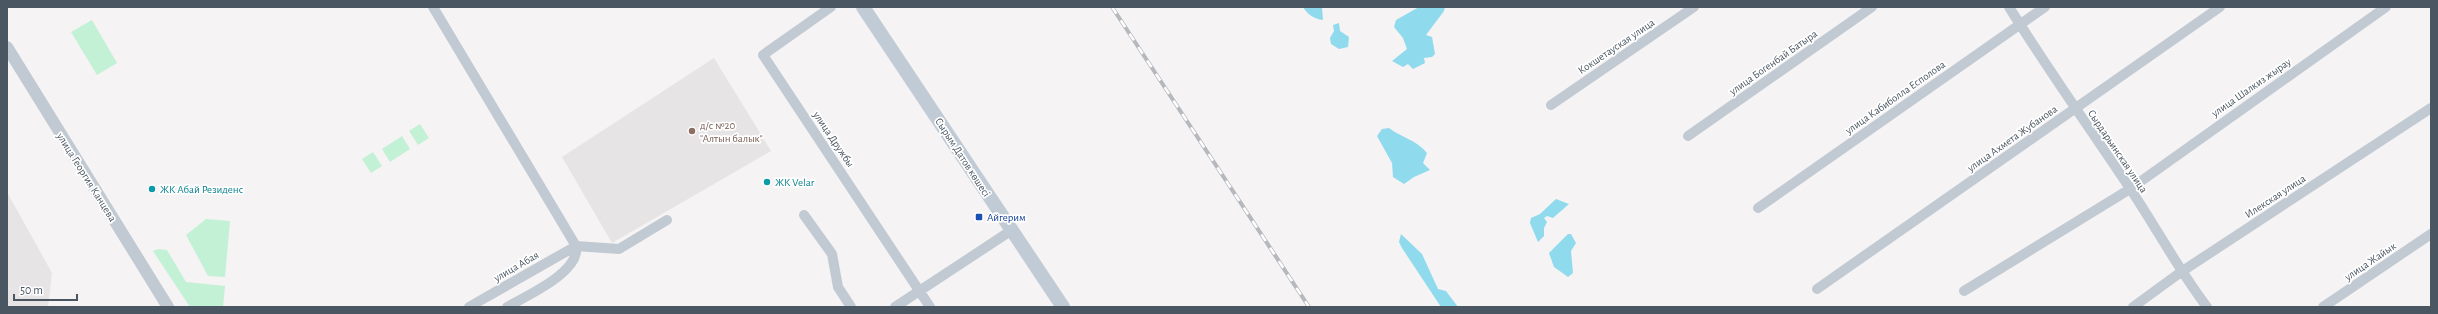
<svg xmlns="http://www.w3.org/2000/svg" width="2438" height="314" font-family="'Alegreya Sans',sans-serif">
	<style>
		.education { fill: #e6e4e5 }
		.green { fill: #c3f1d5 }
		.water { fill: #90daee }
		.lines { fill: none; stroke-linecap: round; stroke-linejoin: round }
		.minor { stroke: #c1cad2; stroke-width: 10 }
		.tertiary { stroke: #c1cad2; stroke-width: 12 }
		.secondary { stroke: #c1cbd6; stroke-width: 14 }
		.rail-casing { stroke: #b5b8bd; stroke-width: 4 }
		.rail { stroke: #fff; stroke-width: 2.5; stroke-dasharray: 8; stroke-linecap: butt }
		.education-dot { fill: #8d6e63; stroke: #fff; stroke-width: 1.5 }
		.culture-dot { fill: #0f9aa8; stroke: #fff; stroke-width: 1.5 }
		.transit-dot { fill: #1a4fb4; stroke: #fff; stroke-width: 1.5 }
		.labels { text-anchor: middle; stroke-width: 3.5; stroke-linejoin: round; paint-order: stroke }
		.street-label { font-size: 11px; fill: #4a5661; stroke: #fff }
		.education-label { font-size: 11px; fill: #785e54; stroke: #fff; text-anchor: start }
		.culture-label { font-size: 11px; fill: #0d838f; stroke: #fff; text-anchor: start }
		.transit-label { font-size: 11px; fill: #164399; stroke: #fff; text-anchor: start }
	</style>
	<rect width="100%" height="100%" fill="#f5f3f3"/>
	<!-- education -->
	<path class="education" d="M714,58L771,151L612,243L562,157Z
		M7,192L52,273L48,307H7Z"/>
	<!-- green -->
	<path class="green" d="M92,20L117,63L97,75L71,32Z
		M420,124L429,138L418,145L409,131Z
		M402,136L410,149L390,162L382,149Z
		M373,152L382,166L371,173L362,159Z
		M206,219L230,221L225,277L208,276L186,235Z
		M158,249L167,250L186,282L225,286L223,307H190L153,251Z"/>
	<!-- water -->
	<path class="water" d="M1303,7H1322L1323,20C1314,19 1307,14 1303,7Z
		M1419,7H1445L1444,11L1426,35L1432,37L1435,54L1432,57L1424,58L1425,63L1413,69L1408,64L1403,67L1392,61L1407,49L1403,38L1394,27L1396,20Z
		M1339,23L1340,31L1349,37L1348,47L1339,49L1331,44L1330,38L1334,31L1333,25Z
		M1389,128C1404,139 1415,139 1427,153L1423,163L1430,170L1414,177L1404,184L1393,177L1392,163L1377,136L1382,129Z
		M1556,199L1569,204L1553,218L1547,216L1544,218L1547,222L1544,228V236L1538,242L1530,223L1531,218L1540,214Z
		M1401,234L1422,254L1438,289L1446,291L1458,307H1441L1402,248L1399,242Z
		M1568,234H1571L1576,243L1571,251L1573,273L1568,277L1554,267L1549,253Z"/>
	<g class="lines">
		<!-- minor -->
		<path class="minor" d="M433,7L576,246C581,272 526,296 507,307
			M831,7L763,55L930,307
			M2009,7C2047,68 2089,127 2129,187C2156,227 2178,269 2207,307
			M1551,105L1694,7
			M1688,136L1872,7
			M1758,208L2045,7
			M804,215L832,254L838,287L851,307
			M1817,289L2220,7
			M1964,291L2130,189L2386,7
			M469,307L576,246L619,249L667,220
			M895,307L1012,230
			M2133,307L2181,272L2431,108
			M2323,307L2431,234"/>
		<!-- tertiary -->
		<path class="tertiary" d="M7,47L168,307"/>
		<!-- secondary -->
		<path class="secondary" d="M863,7L1063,307"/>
		<!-- rail casing -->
		<g class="rail-casing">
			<path id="rail" d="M1112,7L1309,307"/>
		</g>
		<!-- rail -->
		<use href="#rail" class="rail"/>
	</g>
	<!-- markers -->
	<circle class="education-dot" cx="692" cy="131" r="4"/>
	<g class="culture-dot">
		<circle cx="767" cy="182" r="4"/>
		<circle cx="152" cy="189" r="4"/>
	</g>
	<rect class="transit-dot" x="975" y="213" width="8" height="8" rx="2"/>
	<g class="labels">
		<!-- street labels -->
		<g class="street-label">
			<text transform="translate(1616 46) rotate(-34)" y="4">Кокшетауская улица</text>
			<text transform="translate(1773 62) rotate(-35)" y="4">улица Богенбай Батыра</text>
			<text transform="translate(2251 87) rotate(-35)" y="4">улица Шалкиз жырау</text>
			<text transform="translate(1895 97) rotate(-35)" y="4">улица Кабиболла Есполова</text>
			<text transform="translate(2012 138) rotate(-35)" y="4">улица Ахмета Жубанова</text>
			<text transform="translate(834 139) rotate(56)" y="4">улица Дружбы</text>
			<text transform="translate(2118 151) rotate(56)" y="4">Сырдарьинская улица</text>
			<text transform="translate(963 157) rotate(57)" y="4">Сырым Датов көшесі</text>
			<text transform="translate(87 177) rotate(58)" y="4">улица Георгия Канцева</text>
			<text transform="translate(2275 196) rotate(-33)" y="4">Илекская улица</text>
			<text transform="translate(2370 261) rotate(-34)" y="4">улица Жайык</text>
			<text transform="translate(516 266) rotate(-30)" y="4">улица Абая</text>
		</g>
		<!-- education labels -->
		<g class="education-label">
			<text x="700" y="129">д/с №20<tspan x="700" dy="13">"Алтын балык"</tspan></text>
		</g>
		<!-- culture labels -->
		<g class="culture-label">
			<text x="775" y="186">ЖК Velar</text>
			<text x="160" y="193">ЖК Абай Резиденс</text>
		</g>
		<!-- transit labels -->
		<g class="transit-label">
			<text x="987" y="221">Айгерим</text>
		</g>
	</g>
	<!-- border -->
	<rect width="2438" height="314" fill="none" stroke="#4a5661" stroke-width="16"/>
	<!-- scale -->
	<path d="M14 294v6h63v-6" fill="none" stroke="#4a5661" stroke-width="2"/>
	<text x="20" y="294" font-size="12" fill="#4a5661" stroke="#ffffff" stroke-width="3" paint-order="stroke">50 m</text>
</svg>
